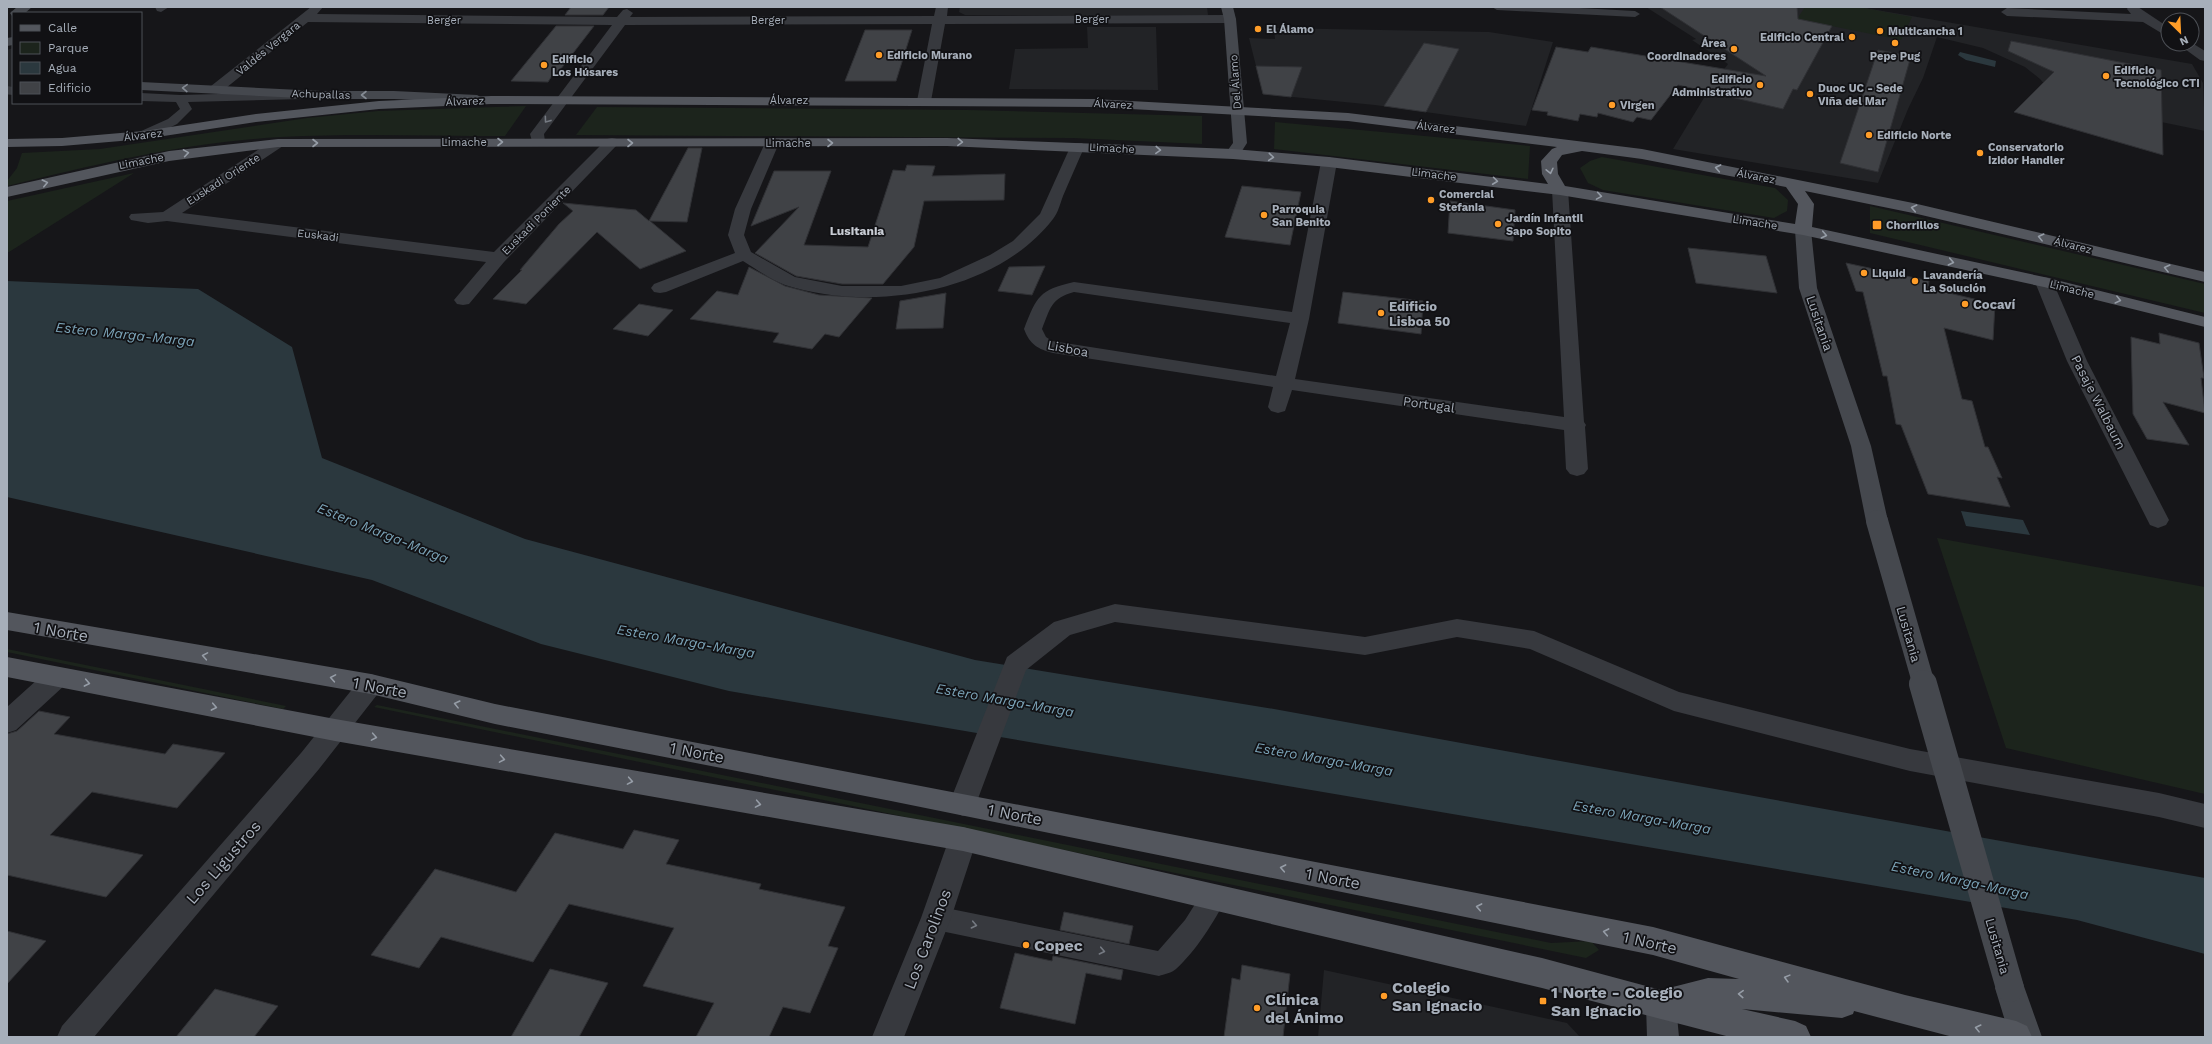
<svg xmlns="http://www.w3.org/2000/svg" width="2212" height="1044" font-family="'Work Sans',sans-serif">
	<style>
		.built { fill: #222326 }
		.green { fill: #1c241c }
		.water { fill: #2b383e }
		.building { fill: #404246; stroke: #303135 }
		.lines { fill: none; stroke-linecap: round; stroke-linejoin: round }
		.lane { fill: #37393e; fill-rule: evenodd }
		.street { fill: #37393e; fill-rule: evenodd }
		.secondary { fill: #45484e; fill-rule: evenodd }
		.primary { fill: #53565d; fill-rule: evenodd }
		.secondary-bridge-far1 { stroke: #45484e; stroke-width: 22 }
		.secondary-bridge { stroke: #45484e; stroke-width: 28 }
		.oneway { stroke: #858b94 }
		.oneway2 { stroke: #757a82 }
		.oneway3 { stroke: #969da7 }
		.poi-dot { fill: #ff9d28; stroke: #111114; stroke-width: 1.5 }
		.labels { text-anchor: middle; stroke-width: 3.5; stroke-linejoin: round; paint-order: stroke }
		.far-street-label { font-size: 11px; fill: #a7afba; stroke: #111114 }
		.far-poi-label { font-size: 11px; font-weight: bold; fill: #a7afba; stroke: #111114; text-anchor: start }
		.far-neighbourhood-label { font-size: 12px; font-weight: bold; fill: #c9cdd5; stroke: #111114 }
		.poi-label { font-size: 13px; font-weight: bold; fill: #a7afba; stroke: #111114; text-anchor: start }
		.street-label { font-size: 13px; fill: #a7afba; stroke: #111114 }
		.water-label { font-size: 14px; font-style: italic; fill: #7ba3b7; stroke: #111114 }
		.near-street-label { font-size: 16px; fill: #a7afba; stroke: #111114 }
		.near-poi-label { font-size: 16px; font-weight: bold; fill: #a7afba; stroke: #111114; text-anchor: start }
	</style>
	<rect width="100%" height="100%" fill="#161619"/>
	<!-- built -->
	<path class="built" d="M960,7H1207L1208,15H965L959,12Z
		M1646,7H1859L2192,64L2203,83L2205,131L2059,101L2040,79L2025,67L1983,48L1937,37L1923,78L1908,109L1878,183L1673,149L1710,88L1728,64L1692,40L1696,39Z
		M1087,27H1156L1158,90L1009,89L1015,49L1088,48Z
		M1274,28L1489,32L1553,42L1526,126L1375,105L1263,94L1249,38L1275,39Z
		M13,48V95H7V50Z
		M1324,970L1567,1023L1580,1037H1318Z"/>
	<!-- green -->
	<path class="green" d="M1805,7H1859L1912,17L1901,40L1797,19Z
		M526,106L505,136C430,136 355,133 281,137C188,142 97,164 7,186V181L17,168L22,153L100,149L307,118L378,111Z
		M597,107L968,110L1202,116V144L1073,138L576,135Z
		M1275,122L1530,146L1528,179L1274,149Z
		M1602,157L1775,188L1788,200L1787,211L1774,218L1603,190L1588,183L1580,168L1590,161Z
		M134,173L9,252H7V201Z
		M1870,206L2205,284V313L1870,233Z
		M1937,538L2205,587V794L2006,748Z
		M7,649L286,706L283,709L7,652Z
		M377,705L1551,943L1591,941L1599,950L1586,958L374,707Z"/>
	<!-- water -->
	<path class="water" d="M1960,52L1996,61L1995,67L1966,60L1958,55Z
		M7,281L198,289L292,347L322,458L525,539L975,660L1274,709L2205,878V954L2077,920L729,691L541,644L372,580L7,497Z
		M1961,511L2023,520L2030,535L1966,526Z"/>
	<!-- building -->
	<path class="building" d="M571,7H609L603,15H565Z
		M1660,7H1797L1798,19L1832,26L1797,90L1793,89L1783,109L1678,85L1651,120L1637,117L1633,122L1598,113L1597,117L1580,114L1578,121L1547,115L1548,112L1532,110L1556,47L1588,52L1591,47L1766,76Z
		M556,26H594L557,74H553L548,82L511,81Z
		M865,30H912L896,81H845Z
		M2011,41L2161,70L2163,155L2014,112L2054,72L2008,51Z
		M1424,43L1459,49L1426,112L1384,106Z
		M1878,50L1911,56L1878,172L1840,163Z
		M1256,66L1302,67L1291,97L1263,94Z
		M688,148H702L687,222L650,221L686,251L640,269L597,232L526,304L493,299L522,270H520L559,224L573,211L563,203L636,210L649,221Z
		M907,165L935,166L932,176L1005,174L1004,200L924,201L914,247L883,284H842L796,276L755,253L799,207L751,226L774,171H831L804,245L868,247L893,170L905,171Z
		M1242,186L1301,192L1290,245L1225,237Z
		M1450,201L1515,210L1513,241L1448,233Z
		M1688,248L1766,256L1777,293L1696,283Z
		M1846,263L1929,281L1928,288L1995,304L1993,340L1944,328L1962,399L1972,401L1985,447H1988L2002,478L1997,477L2010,507L1928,494L1901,425L1896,424L1887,376H1883L1863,292L1856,291Z
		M1045,266L1032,295L998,291L1009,267Z
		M749,267L785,286L819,295L872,298L839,337L825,334L812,349L773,342L779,333L690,319L717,291L738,295Z
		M1343,292L1423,301L1421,334L1338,323Z
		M946,293L943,328L896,329L900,301Z
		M639,304L673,310L648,336L613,329Z
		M2159,333L2199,343L2204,378H2201L2205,413L2163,402L2189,445L2147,439L2133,414L2131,337L2160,344Z
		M39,711L70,717L54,734L165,754L173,744L225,753L177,808L92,792L50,835L143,855L106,897L7,875V734L17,731Z
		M634,830L679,840L666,864L761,884L759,889L845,907L828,946L838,948L810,1013L783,1007L769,1037H696L714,1003L643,986L674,928L569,904L533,962L441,937L419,968L371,955L435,869L516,892L555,833L623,849Z
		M1064,912L1133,926L1129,944L1060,930Z
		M7,931L46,941L7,984Z
		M1015,953L1052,961L1053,956L1123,970L1121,980L1086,973L1075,1024L1000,1008Z
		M1242,965L1290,974L1283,1037H1224L1232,978L1240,980Z
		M550,969L608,983L579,1037H511Z
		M215,989L278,1006L254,1037H176Z"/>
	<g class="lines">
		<!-- lane -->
		<path class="lane" d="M1492,7H1561L1635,11L1640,14L1635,17L1497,10Z
			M7,86L13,87V95L7,94Z
			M298,92L304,96L302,99L188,102L192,109L177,124L149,138L144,139L138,135L139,132L168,119L180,109L176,102L141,101V93L180,95Z
			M1213,887L1222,890L1226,898C1215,921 1195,952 1176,969C1172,973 1164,974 1159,976L936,930L927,926L923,918L927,910L936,906L1158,951L1185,920L1204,890Z"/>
		<!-- street -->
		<path class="street" d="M155,7H169L161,12L157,11Z
			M311,7H323L317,14L617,17L623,10L627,9L633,13L630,17L934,16L936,7H948L947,16L1230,15L1236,19L1230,23L945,24L931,101L924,105L917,101L932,24L625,25L544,134L545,142L543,145H533L530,134L612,25L308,22L221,92H211L209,89L211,86Z
			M2128,7H2138L2168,27V37L2143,22L2007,16L2001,12L2007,8L2131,14L2127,9Z
			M2192,43L2205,51V61L2200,60L2178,44Z
			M612,138L617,139L619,142L617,145L504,262L469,304L463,305L457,304L454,300L486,262L167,221L148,223L131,220L129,217L131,214L163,212L273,140H283L285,143L283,146L182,213L494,252L607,139Z
			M772,139L777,140L779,143L751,209L744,235L751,252L795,277L842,286H901L940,278L990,255L1013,241L1040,214L1072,143H1082L1085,146C1077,163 1070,180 1063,196C1060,204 1058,213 1053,219C996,293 872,313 785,285C771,280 756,269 743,261L666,292L660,293L654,292L651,288L654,284L735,253L728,235L735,209L765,143L767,140Z
			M1329,157L1334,159L1337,162L1309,319L1295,379L1564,417L1552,190L1554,187H1566L1568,190L1584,422L1586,425L1585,427L1588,469L1584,474L1577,476L1570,474L1566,469L1564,430L1292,390L1285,411L1278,413L1271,411L1268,407L1273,387L1053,353C1038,349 1030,345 1024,329C1037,296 1039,290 1074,282L1292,312L1321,162L1324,159ZM1074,292L1290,323L1276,376L1052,341L1046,337L1042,329C1050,309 1051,298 1074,292Z
			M2044,277L2050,278L2053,282L2087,361L2169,520L2166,525L2158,528L2150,525L2067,361L2035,282L2038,278Z
			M1115,604L1365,637L1457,619L1534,631L1679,692L1910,749L2159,793L2205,804V828L2159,817L1910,771L1674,711L1530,649L1457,637L1365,655L1115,622L1070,635L1026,670L973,812L963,816L953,812L949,804L1007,657L1054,622Z
			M57,667L66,670L69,677L66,684L16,730L7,733V707L48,670Z
			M371,674L380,677L384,684L380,691L319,769L94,1037H57L62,1026L301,753L362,677Z
			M963,827L973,830L977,839L951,918L904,1037H872L921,918L949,839L953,830Z"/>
		<!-- secondary -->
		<path class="secondary" d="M17,7H32L25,13H13L12,16L10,13Z
			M1221,7H1233L1236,19L1247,143L1238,157H1228L1225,154L1233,143L1224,19Z
			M13,37V45L7,46V38Z
			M141,82L321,91H394L477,95L484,99L477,103L394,99H321L141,90Z
			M1803,225L1809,226L1811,230L1817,288L1871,446L1888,521L1885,526L1877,529L1869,526L1866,521L1851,446L1799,288L1795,230L1797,226Z
			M2010,973L2021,978L2042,1037H2010L1995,988L1999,978Z
			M1661,990L1672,994L1676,1005L1679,1037H1647L1646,1005L1650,994Z"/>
		<!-- primary -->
		<path class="primary" d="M491,96L1094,99L1348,113L1642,149L1913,203L2205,272V282L1913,213L1805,191L1814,204L1812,227L2044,277L2205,317V327L2044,287L1803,235L1560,195L1329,167L1233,159L947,146L278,147L169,161L7,197V187L169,151L278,139L947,138L1233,149L1329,157L1548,184L1542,174L1541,161L1552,149L1557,147L1348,121L1094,107L491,104L379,109L256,122L144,139L62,146L7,147V139L62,138L144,131L256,114L379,101ZM1582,151L1642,159L1786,187L1798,204L1795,224L1565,186L1558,174L1557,162L1562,155Z
			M7,612L371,674L495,704L1653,927L1905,995L2016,1021L2027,1026L2032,1037H1953L1854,1011L1853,1014L1842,1018L1742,1009L1795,1021L1806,1026L1811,1037H1730L1542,988L963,851L335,741L7,677V657L335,719L963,827L1542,958L1661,990L1708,978L1739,979L1653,955L891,801L495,724L371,694L7,630Z"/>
		<!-- secondary-bridge-far1 -->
		<path class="secondary-bridge-far1" d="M1877,521L1924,685"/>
		<!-- secondary-bridge -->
		<path class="secondary-bridge" d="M1923,684L2010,988"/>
	</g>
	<!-- one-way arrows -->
	<defs><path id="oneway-chevron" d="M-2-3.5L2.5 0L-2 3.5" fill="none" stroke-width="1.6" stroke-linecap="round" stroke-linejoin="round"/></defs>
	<g class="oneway">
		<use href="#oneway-chevron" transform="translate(185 88) rotate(-178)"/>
		<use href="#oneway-chevron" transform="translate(364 95) rotate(-180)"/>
	</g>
	<g class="oneway2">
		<use href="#oneway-chevron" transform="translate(547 120) rotate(126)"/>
		<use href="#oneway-chevron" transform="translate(974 925) rotate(12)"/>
		<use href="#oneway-chevron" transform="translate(1102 951) rotate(12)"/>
	</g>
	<g class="oneway3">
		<use href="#oneway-chevron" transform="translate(500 142)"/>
		<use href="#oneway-chevron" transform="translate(960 142) rotate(2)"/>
		<use href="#oneway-chevron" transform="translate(315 143)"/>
		<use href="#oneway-chevron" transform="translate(630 143)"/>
		<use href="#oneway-chevron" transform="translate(830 143)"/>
		<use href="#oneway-chevron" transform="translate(1158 150) rotate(3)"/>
		<use href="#oneway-chevron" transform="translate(186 153) rotate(-9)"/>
		<use href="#oneway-chevron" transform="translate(1271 157) rotate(5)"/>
		<use href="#oneway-chevron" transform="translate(1718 168) rotate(-169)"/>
		<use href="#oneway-chevron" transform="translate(1550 171) rotate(77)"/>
		<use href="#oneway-chevron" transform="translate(1495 181) rotate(7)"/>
		<use href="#oneway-chevron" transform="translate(45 183) rotate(-13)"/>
		<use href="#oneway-chevron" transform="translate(1599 196) rotate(9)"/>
		<use href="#oneway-chevron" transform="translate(1914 208) rotate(-168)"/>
		<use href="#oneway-chevron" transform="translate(1824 235) rotate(12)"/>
		<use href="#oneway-chevron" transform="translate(2041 237) rotate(-166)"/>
		<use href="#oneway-chevron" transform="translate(1951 262) rotate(12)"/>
		<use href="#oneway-chevron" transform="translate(2167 268) rotate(-166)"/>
		<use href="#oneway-chevron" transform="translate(2118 300) rotate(14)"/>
		<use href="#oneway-chevron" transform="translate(205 656) rotate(-170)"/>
		<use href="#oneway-chevron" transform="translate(333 678) rotate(-170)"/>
		<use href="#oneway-chevron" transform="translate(87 683) rotate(11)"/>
		<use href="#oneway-chevron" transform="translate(457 704) rotate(-166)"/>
		<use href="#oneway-chevron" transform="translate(214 707) rotate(11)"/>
		<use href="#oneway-chevron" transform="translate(374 737) rotate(10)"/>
		<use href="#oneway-chevron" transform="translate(502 759) rotate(10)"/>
		<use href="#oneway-chevron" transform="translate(630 781) rotate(10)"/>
		<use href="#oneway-chevron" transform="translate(758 804) rotate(10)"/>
		<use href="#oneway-chevron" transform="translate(1283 868) rotate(-169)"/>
		<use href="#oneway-chevron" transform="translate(1479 907) rotate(-169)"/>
		<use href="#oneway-chevron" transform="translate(1606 932) rotate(-169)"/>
		<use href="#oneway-chevron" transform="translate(1787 978) rotate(-165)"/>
		<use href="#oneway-chevron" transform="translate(1741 994) rotate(-177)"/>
		<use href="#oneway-chevron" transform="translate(1978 1028) rotate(-166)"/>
	</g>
	<!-- markers -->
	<g class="poi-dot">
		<circle cx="1258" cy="29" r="4"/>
		<circle cx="1880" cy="31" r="4"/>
		<circle cx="1852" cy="37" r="4"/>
		<circle cx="1895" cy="43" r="4"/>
		<circle cx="1734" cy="49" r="4"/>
		<circle cx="879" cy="55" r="4"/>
		<circle cx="544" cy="65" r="4"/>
		<circle cx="2106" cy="76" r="4"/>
		<circle cx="1760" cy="85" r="4"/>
		<circle cx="1810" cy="94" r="4"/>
		<circle cx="1612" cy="105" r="4"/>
		<circle cx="1869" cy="135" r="4"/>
		<circle cx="1980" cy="153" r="4"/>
		<circle cx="1431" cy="200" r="4"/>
		<circle cx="1264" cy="215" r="4"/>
		<circle cx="1498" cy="224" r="4"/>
		<rect x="1872" y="220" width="10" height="10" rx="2"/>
		<circle cx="1864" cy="273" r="4"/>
		<circle cx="1915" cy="281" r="4"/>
		<circle cx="1965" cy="304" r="4"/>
		<circle cx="1381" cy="313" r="4"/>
		<circle cx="1026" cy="945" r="4"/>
		<circle cx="1384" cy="996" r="4"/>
		<rect x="1539" y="997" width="8" height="8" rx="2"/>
		<circle cx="1257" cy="1008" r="4"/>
	</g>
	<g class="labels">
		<!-- far-street labels -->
		<g class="far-street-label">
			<text x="1092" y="23">Berger</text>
			<text x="444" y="24">Berger</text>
			<text x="768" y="24">Berger</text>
			<text transform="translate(268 48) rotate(-39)" y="4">Valdés Vergara</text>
			<text transform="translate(1235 82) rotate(-94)" y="4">Del Álamo</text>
			<text transform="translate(321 94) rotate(2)" y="4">Achupallas</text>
			<text x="789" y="104">Álvarez</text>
			<text transform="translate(465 101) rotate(-2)" y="4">Álvarez</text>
			<text transform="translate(1113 104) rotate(3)" y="4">Álvarez</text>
			<text transform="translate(1436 127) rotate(6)" y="4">Álvarez</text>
			<text transform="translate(143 135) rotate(-7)" y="4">Álvarez</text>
			<text x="464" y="146">Limache</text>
			<text x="788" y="147">Limache</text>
			<text transform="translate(1112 148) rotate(3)" y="4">Limache</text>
			<text transform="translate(141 161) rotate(-11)" y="4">Limache</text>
			<text transform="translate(1434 174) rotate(7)" y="4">Limache</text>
			<text transform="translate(1756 176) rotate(11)" y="4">Álvarez</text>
			<text transform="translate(223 179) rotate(-33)" y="4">Euskadi Oriente</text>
			<text transform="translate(536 220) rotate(-45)" y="4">Euskadi Poniente</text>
			<text transform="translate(1755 222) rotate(9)" y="4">Limache</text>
			<text transform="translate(318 235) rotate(7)" y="4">Euskadi</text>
			<text transform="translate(2073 245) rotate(14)" y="4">Álvarez</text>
			<text transform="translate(2072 289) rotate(14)" y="4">Limache</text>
		</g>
		<!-- far-poi labels -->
		<g class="far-poi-label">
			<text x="1266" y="33">El Álamo</text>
			<text x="1888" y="35">Multicancha 1</text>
			<text x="1844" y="41" text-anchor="end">Edificio Central</text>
			<text x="1726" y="47" text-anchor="end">Área<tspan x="1726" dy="13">Coordinadores</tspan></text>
			<text x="887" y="59">Edificio Murano</text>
			<text x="1895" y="60" text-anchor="middle">Pepe Pug</text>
			<text x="552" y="63">Edificio<tspan x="552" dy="13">Los Húsares</tspan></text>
			<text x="2114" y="74">Edificio<tspan x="2114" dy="13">Tecnológico CTI</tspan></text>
			<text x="1752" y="83" text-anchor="end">Edificio<tspan x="1752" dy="13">Administrativo</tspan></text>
			<text x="1818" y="92">Duoc UC - Sede<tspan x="1818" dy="13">Viña del Mar</tspan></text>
			<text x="1620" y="109">Virgen</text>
			<text x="1877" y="139">Edificio Norte</text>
			<text x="1988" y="151">Conservatorio<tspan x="1988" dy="13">Izidor Handler</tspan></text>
			<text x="1439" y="198">Comercial<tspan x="1439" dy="13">Stefania</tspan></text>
			<text x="1272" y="213">Parroquia<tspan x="1272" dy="13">San Benito</tspan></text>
			<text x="1506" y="222">Jardín Infantil<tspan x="1506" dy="13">Sapo Sopito</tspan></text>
			<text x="1886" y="229">Chorrillos</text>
			<text x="1872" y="277">Liquid</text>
			<text x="1923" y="279">Lavandería<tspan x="1923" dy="13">La Solución</tspan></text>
		</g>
		<!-- far-neighbourhood labels -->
		<g class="far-neighbourhood-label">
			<text x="857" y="235">Lusitania</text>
		</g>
		<!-- poi labels -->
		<g class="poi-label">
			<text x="1973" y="309">Cocaví</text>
			<text x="1389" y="311">Edificio<tspan x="1389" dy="15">Lisboa 50</tspan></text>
		</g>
		<!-- street labels -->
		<g class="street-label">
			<text transform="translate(1820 323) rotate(71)" y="5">Lusitania</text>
			<text transform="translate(1068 348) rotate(11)" y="5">Lisboa</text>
			<text transform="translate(2099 402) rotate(63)" y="5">Pasaje Walbaum</text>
			<text transform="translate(1429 404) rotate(8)" y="5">Portugal</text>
			<text transform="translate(1909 634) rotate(74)" y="5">Lusitania</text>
			<text transform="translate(1998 946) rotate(74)" y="5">Lusitania</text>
		</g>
		<!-- water labels -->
		<g class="water-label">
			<text transform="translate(125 334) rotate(6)" y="5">Estero Marga-Marga</text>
			<text transform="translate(383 533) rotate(22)" y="5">Estero Marga-Marga</text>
			<text transform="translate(686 641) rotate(10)" y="5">Estero Marga-Marga</text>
			<text transform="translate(1005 700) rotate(10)" y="5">Estero Marga-Marga</text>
			<text transform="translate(1324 759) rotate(10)" y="5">Estero Marga-Marga</text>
			<text transform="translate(1642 817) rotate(10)" y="5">Estero Marga-Marga</text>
			<text transform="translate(1960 880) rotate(12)" y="5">Estero Marga-Marga</text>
		</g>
		<!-- near-street labels -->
		<g class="near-street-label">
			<text transform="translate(61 631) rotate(10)" y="6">1 Norte</text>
			<text transform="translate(380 687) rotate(11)" y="6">1 Norte</text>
			<text transform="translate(697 752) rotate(11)" y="6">1 Norte</text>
			<text transform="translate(1015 814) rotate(11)" y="6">1 Norte</text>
			<text transform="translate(223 862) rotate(-49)" y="6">Los Ligustros</text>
			<text transform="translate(1333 878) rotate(11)" y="6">1 Norte</text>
			<text transform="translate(927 939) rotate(-69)" y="6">Los Carolinos</text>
			<text transform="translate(1650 942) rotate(13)" y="6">1 Norte</text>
		</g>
		<!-- near-poi labels -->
		<g class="near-poi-label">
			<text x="1034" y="951">Copec</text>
			<text x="1392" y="993">Colegio<tspan x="1392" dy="18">San Ignacio</tspan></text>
			<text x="1551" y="998">1 Norte - Colegio<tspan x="1551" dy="18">San Ignacio</tspan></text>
			<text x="1265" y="1005">Clínica<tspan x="1265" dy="18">del Ánimo</tspan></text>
		</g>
	</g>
	<!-- border -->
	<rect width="2212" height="1044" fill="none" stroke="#a7afba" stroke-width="16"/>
	<!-- legend -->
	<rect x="12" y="12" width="130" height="92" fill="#111114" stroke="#4d5056"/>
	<rect x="20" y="25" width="20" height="6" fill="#53565d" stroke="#4d5056"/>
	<text x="48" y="32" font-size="12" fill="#a7afba">Calle</text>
	<rect x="20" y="42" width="20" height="12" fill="#1c241c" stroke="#4d5056"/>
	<text x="48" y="52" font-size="12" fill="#a7afba">Parque</text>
	<rect x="20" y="62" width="20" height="12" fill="#2b383e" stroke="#4d5056"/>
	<text x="48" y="72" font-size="12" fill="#a7afba">Agua</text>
	<rect x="20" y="82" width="20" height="12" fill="#404246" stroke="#4d5056"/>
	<text x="48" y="92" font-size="12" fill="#a7afba">Edificio</text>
	<!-- north arrow -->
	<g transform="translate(2180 32) rotate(156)"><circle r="19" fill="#111114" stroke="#4d5056"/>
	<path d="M0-3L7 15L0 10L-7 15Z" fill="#ff9d28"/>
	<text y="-6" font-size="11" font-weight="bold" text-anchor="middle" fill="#a7afba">N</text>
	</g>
</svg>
